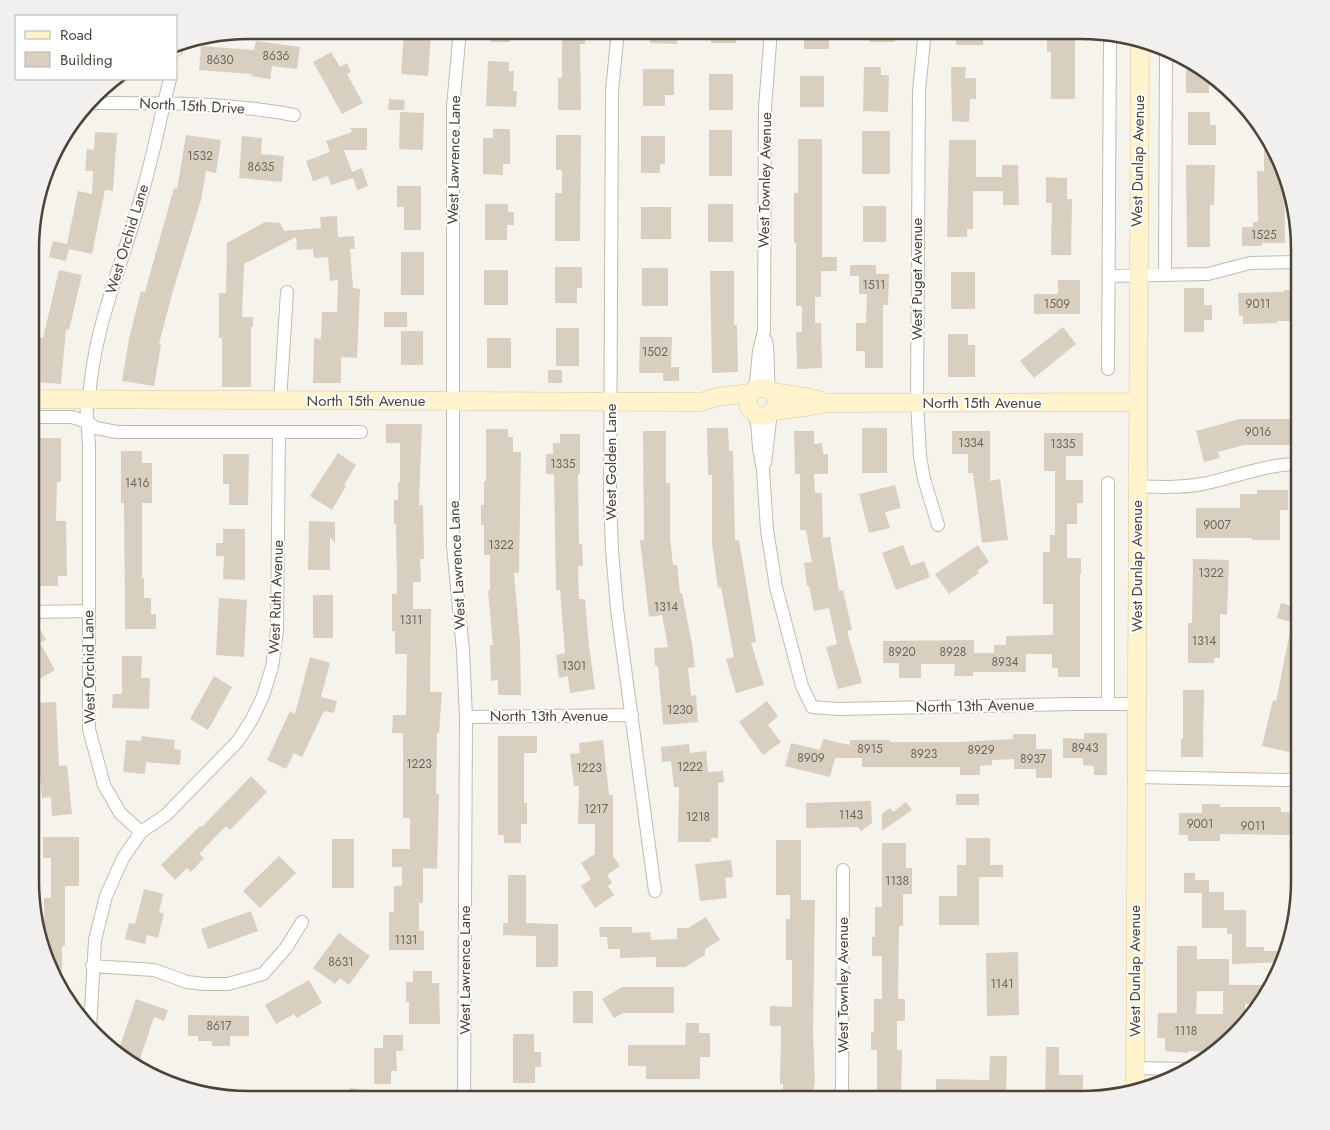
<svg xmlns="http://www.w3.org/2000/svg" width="1330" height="1130" font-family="Jost,sans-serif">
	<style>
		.building { fill: #d8cfc1; fill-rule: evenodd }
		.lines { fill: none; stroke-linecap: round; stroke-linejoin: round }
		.street-casing { stroke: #c2bbae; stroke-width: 14 }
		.secondary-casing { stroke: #d6c79b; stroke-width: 19 }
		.street { stroke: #fff; stroke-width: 12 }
		.secondary { stroke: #fff3cd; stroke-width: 18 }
		.labels { text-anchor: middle; stroke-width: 4; stroke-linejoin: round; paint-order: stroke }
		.number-label { font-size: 12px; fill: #6e675b }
		.street-label { font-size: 15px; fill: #4b4439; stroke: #fff }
		.rim { fill: none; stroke: #4b4439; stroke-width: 2.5 }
	</style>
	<rect width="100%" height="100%" fill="#f6f3ec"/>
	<!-- building -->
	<path class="building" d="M491,30H510V42H491Z
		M562,30H585V44H580L581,110H558V78H562Z
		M650,30H677V44L650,43Z
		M711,30H736V43H711Z
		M804,30H829V49H804Z
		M870,30H895V42H870Z
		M956,30H983V45H956Z
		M1047,30H1075V99H1051V52H1047Z
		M404,32L431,34L428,76L401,74Z
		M256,41L300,47L297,69L272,66L270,79L251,76L252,74L199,70L201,46L254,50Z
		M331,52L340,67L347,63L351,72L347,74L363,103L342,114L313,62Z
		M1186,59L1209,75V93H1186Z
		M488,61L509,62V71H514L513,91H517L516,107L486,106Z
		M864,67H881V75H889L888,112L863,111Z
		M951,67H966L965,78H976V99H970L969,122L952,121Z
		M643,69H674V95H665V106H643Z
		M709,74H733V110H709Z
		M800,76H824V107H800Z
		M389,99L405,100L404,110H388Z
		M400,112L424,113L423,150L399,149Z
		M1188,112H1210V125H1216V145H1188Z
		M350,128H367V150H344L352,172L362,168L368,186L357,190L353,178L331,185L328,176L313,181L306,161L330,152L326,141L352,132Z
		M493,129H510V164H503V175L483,174V138H493Z
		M709,130H732V176H709Z
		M862,131H890V174H862Z
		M95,132L117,133L113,191L105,190L92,254L69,249L66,261L49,257L53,241L67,244L78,191L92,194L93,171H85L87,149L94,150Z
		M186,135L221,140L216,173L206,171L201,200L172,294L159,344L161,345L154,386L122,381L129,339L141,291L145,292L174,188L177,189Z
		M556,135H581L580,241H555V193H562V170H556Z
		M242,136L262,138L261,154L284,156L282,182L239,178Z
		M641,136H665V164H660V173H641Z
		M1264,136L1284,166L1285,243H1262V246H1242V227H1253V222H1258L1257,171H1264Z
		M798,139H822V257H837V271H821V297H815V323H821L822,368L797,369L796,332H802V306H796V243H794V193H798Z
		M949,140H976V177H1002V165H1018L1019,205H1003V191H973V229H967V237H947Z
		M1186,165H1215L1214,205H1210V247H1187Z
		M1046,177L1067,178V199H1072L1071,255H1051L1052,203H1046Z
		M397,186H421V230H404V207H397Z
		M485,204H508V212H514V225H507V240H485Z
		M708,204H733V242H708Z
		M863,206H886V242H863Z
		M641,207H671V239H641Z
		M337,216L338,237L354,236L355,249H350L353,288L360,289L357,358L341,357V383H313L314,338L321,339L322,312H337L338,280L330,281L328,257L314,258L313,249L297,250L296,237L244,264L242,317H253V327H251V387H222V338H219V293H226L227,243L265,222L280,223L284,231L321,228L320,217Z
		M401,252H424V295H401Z
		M850,265H876V274H889L888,305H883V368H865V351H856V323H866L867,294H859V276H850Z
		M555,267H582V288H577V303H555Z
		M642,268H668V306H642Z
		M59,270L82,275L69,330L66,329L61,384L34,382L38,337L43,338Z
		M484,270H508V305H484Z
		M710,271H734V325H737L738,372L712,373Z
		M951,272H975V309H951Z
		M1058,280H1080V314H1034V294H1058Z
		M1184,288H1204V305H1212V320H1204V332H1184Z
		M1284,290H1300V316H1292V321H1277V323L1243,324V316H1239L1238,293L1284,292Z
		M384,312H407V327H384Z
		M1063,327L1076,344L1034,378L1020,361Z
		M556,328H579V366H556Z
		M401,331H423V365H401Z
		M948,334H968V345H975V377H948Z
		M640,337H672L671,367H679V381H663V373H639Z
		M487,338H511V368H487Z
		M548,370H562V383H548Z
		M1240,419H1296V445H1244L1218,452L1220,458L1204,462L1196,431Z
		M386,424H422L419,505H423L424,559H420L421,582H413V609H431L430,692H442L439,733H437L436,794H439L437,869L423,868V903H419V931H424V950H389V912H394V886H402V867H392V849H410V818H403V733H392L393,715H406L407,654H395V631H392V594H397L396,524H394V500H398V482H400V443H386Z
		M707,428H728L729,451H733L735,541L739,540L756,642L751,643L764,685L736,693L726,659L734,657L721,587L718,588L712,544V475H708Z
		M862,428H887V473H862Z
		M486,429H508V437H513V452H521L519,573H514L520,642L521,695H498V680L491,681L490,645H493L488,591L490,590V555H484V525H481V505H484V481H486Z
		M643,431H666V483H670V537L673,565H677L680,593H682L692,644L695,667L688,668L691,696L696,695L698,722L663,725L658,666H655L654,648L668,647L662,615L649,617L640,540H644Z
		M794,431H814V444L822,443L823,454H828V474H814L815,493H822L823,538L830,537L839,591L843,590L852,630L847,631L862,683L838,689L826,647L837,644L829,608L814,611L809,586H807L804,563L812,562L806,530H800V474H795Z
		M952,431H990V481L1000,479L1008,540L982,543L973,473H968V454H952Z
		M1044,433H1083V456H1066V480H1083V503H1077V524H1067V558H1081V574H1080V677H1058V668H1052V654H1026V672H973V676H954L955,664H921V678H899V663H883V641L974,640V653H994V645H1006V636L1053,635V604H1043V552H1050V535H1055V471H1044Z
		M560,434H580V474H578L579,544H582L583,566H578L579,599H585L589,646L595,689L570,693L568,676L559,678L556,655L565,653L560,590H556L554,474H546V454H553V443H560Z
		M32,438H61V482H57L56,521H66L67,576H58V586H32L31,511H34L35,482H32Z
		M121,451H142V463H152V503H142V578H144V598H151V614H156V629H125L124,503H121Z
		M338,453L356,465L344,485L346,486L332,510L310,496Z
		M223,454H249L248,505H229V484H223Z
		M895,485L901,508L885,512L890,528L869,533L859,494Z
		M1257,490H1288V510H1280V540H1252V538H1196V508H1240V494H1257Z
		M309,521L335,522V543L330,537V570H308Z
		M223,529H245V580L223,579L224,556H216V543H223Z
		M903,545L911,566L924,561L930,577L896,590L882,553Z
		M978,545L989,562L977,571L979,573L949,594L935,574Z
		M1193,559L1229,560L1227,615L1220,614V658H1214V663H1188V623H1192Z
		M313,595H333V638H313Z
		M219,598L247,600L244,657L216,655Z
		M1281,603L1295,607L1300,606V709L1289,752L1262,746L1273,700L1276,701L1292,622L1277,618Z
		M31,620H35L46,640L40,643L55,670L31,684Z
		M122,656H142L141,678H150L149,709L112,708L113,694H122Z
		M310,657L330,663L321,697L337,701L334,713L324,711L302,757L294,753L286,769L267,760L290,711L295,714Z
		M214,676L232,687L208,730L190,719Z
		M1183,690H1204L1203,757H1181V739H1183Z
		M767,701L778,716L768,725L781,742L763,755L739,722Z
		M56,702L59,766L67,765L72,814L52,816L51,797L42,798L38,752H36L34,703Z
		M1084,733H1107V775H1094V766L1083,765V758H1063V738L1084,739Z
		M1013,734H1036V749H1052V778H1036V769H1014V759L992,760V765L980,766V775H960V767H862V758H835L830,777L785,766L791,743L820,750L823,739L850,745V740H890V742H959L1013,739Z
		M142,736L175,740L174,749L181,750L180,765L146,762L145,774L123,772L126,740L141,741Z
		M498,736H537V753H524V803H527V824H521V843H504V835H498Z
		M603,740L609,795H613V856L620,866L607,875L612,883L608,886L614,895L595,908L581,886L591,879L581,863L595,854V824H578L579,786H574L570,754L580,753L579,743Z
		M689,744L690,753L706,751L708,772L723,771L724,782L718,783V838H711V842H678L679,787H674L671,761L662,762L661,747Z
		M251,776L267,792L230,830L226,826L199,854L204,858L191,872L187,868L175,880L161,865L200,826L202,827Z
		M956,794H979V805H956Z
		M871,801L872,823L861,831L858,827L806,828V803Z
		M906,802L912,810L882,831V814L890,808L893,812Z
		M1202,804H1220V807H1281V812L1300,813V847L1289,846L1290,835L1220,834V841H1188V835H1179V813H1202Z
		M43,837H79V886H65V946H62V988L47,965L44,954V898H51V858H43Z
		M966,838H990V865H1003V877H979V925H939V896H957V865H966Z
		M332,839H354V888H332Z
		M776,840H801V900H815L813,1032L815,1084H814L813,1100H783V1084H780L781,1026H770V1006L792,1007V960H786V919H790V895H776Z
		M882,843H906V868H912V894H903V926H899L898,999H905V1021H897V1050H902L901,1100H877V1050H871V1032H874V999H882V956H872V937H875V907H882Z
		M279,856L296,873L260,908L243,891Z
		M731,860L733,877L725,878L727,898L700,901L695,864Z
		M1184,873H1195V880H1209V892H1224V910H1246V947H1264V951H1286L1284,962L1232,964V934H1227V928H1202V893H1184Z
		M508,875H526V923L558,924V967H536V936L503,935V923H508Z
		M144,889L163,894L159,912L164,914L158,938L147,935L145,944L125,939L129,923L135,924Z
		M251,911L258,931L208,949L201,929Z
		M706,917L720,940L705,949V955L685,967H656V957L620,958V949H608L607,937H600L599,927H632V933L650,932L651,940L677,939V928H688Z
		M339,933L370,956L349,985L340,978L335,984L313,968Z
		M1177,946H1197V959H1229V985H1270L1257,1004H1245V1022L1236,1036L1212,1052L1188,1051V1053L1165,1051V1038H1157L1158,1013H1177ZM1197,991H1223V1014H1196Z
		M1018,952L1019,1015L987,1016L986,953Z
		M413,971H432V983H439L440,1024H409V1002H406V982H413Z
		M309,980L322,1003L297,1018L294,1014L276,1024L265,1005Z
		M622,987H674V1013H623L614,1018L602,999Z
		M573,991H593V1023H573Z
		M136,999L168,1010L164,1021L154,1017L138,1065L118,1052Z
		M188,1015L249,1016V1036H230V1046H212V1041H198V1036H188Z
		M686,1023H699V1033H710V1057H700V1079H646V1066H628V1045H685Z
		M513,1034H534V1052H541V1067H535V1083H513Z
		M383,1035H403V1051H396L397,1071H391V1084H374V1048H383Z
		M1046,1047H1059V1075H1083V1099L1045,1098Z
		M990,1056H1007L1006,1100H936V1079L989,1080Z
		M350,1088L367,1090L366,1100H349Z
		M244,1090H257V1100L244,1099Z"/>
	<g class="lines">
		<!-- street casing -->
		<g class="street-casing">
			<path id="street" d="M460,30L453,107V546L463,651L466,717L464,1100
				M618,30L612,91L610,499L612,550L617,609L655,891
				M925,30L919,91L917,403L920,456L924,479L938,525
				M176,50L178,42
				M90,103C158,103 226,102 294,115
				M1165,274L1166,49
				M1109,276L1208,274L1250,263L1300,262
				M766,341C769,355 767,373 769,389
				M1108,369L1110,35
				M752,391L756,382L759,351L764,331L765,108L771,30
				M86,400L89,446V729L104,785L120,813L141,832
				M89,400C93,329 122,265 141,197C153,158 160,118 170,79
				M280,401L287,292
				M753,413L757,422L759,448L763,470L767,530L776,587L802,686L812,707L838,709L1071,704H1138
				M32,417H72L87,422L96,428L117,432H361
				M765,463L771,412
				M1108,483V704
				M1137,486C1158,487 1180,488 1202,484C1226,480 1279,460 1300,465
				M31,612L88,611
				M466,717L632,715
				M1136,777L1286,780L1300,778
				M92,966L154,970L187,982L204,984H228L263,974L286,948L302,922
				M90,1029L95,940L106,896L123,858L141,832L166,815L238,741L252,719L263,696L272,667L277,631L279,432
				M1135,1068L1186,1069
				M842,1100L843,870"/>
		</g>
		<!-- secondary casing -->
		<g class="secondary-casing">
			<path id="secondary" d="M748 402a14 14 0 1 1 28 0a14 14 0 1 1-28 0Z
				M772,392L805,397L819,400
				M32,399L687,402H701L717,397L750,393
				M773,411L806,407L827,403L1137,402
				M1135,1090C1138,741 1136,392 1140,42"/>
		</g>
		<!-- street -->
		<use href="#street" class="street"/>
		<!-- secondary -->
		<use href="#secondary" class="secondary"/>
	</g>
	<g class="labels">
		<!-- number labels -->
		<g class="number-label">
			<text x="276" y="60">8636</text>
			<text x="220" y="64">8630</text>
			<text x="200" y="160">1532</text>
			<text x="261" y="171">8635</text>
			<text x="1264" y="239">1525</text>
			<text x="874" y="289">1511</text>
			<text x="1057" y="308">1509</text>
			<text x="1258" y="308">9011</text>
			<text x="655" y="356">1502</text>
			<text x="1258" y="436">9016</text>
			<text x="971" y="447">1334</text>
			<text x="1063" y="448">1335</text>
			<text x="563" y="468">1335</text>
			<text x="137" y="487">1416</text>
			<text x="1217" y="529">9007</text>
			<text x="501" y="549">1322</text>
			<text x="1211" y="577">1322</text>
			<text x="666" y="611">1314</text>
			<text x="411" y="624">1311</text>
			<text x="1204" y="645">1314</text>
			<text x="902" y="656">8920</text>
			<text x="953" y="656">8928</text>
			<text x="1005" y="666">8934</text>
			<text x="574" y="670">1301</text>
			<text x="680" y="714">1230</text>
			<text x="1085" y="752">8943</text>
			<text x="870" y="753">8915</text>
			<text x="981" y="754">8929</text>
			<text x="924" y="758">8923</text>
			<text x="811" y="762">8909</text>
			<text x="1033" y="763">8937</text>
			<text x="419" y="768">1223</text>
			<text x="690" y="771">1222</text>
			<text x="589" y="772">1223</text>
			<text x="596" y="813">1217</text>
			<text x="851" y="819">1143</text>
			<text x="698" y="821">1218</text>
			<text x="1200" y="828">9001</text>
			<text x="1253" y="830">9011</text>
			<text x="897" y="885">1138</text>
			<text x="406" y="944">1131</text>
			<text x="341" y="966">8631</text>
			<text x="1002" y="988">1141</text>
			<text x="219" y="1030">8617</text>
			<text x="1186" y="1035">1118</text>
		</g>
		<!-- street labels -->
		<g class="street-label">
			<text transform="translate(192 106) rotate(3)" y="5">North 15th Drive</text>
			<text transform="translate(454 160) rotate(-89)" y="5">West Lawrence Lane</text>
			<text transform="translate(1138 161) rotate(-89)" y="5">West Dunlap Avenue</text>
			<text transform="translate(765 180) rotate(-89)" y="5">West Townley Avenue</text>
			<text transform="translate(127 239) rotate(-73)" y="5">West Orchid Lane</text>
			<text transform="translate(917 279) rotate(-90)" y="5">West Puget Avenue</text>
			<text x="366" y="406">North 15th Avenue</text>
			<text x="982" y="408">North 15th Avenue</text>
			<text transform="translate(611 462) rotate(-90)" y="5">West Golden Lane</text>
			<text transform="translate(457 565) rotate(-93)" y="5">West Lawrence Lane</text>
			<text transform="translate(1137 566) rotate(-90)" y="5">West Dunlap Avenue</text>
			<text transform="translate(276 597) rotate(-88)" y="5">West Ruth Avenue</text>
			<text transform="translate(89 667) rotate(-91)" y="5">West Orchid Lane</text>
			<text transform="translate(975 706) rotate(-1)" y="5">North 13th Avenue</text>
			<text x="549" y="721">North 13th Avenue</text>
			<text transform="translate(465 970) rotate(-90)" y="5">West Lawrence Lane</text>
			<text transform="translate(1135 971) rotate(-90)" y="5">West Dunlap Avenue</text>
			<text transform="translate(843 985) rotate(-90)" y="5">West Townley Avenue</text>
		</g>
	</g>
	<!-- crop -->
	<path d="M0 0H1330V1130H0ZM249 39H1081A210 210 0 0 1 1291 249V881A210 210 0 0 1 1081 1091H249A210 210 0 0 1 39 881V249A210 210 0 0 1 249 39Z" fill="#f1f0ef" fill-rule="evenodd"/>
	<path class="rim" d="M249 39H1081A210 210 0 0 1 1291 249V881A210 210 0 0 1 1081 1091H249A210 210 0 0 1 39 881V249A210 210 0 0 1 249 39Z"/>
	<!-- legend -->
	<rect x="15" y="15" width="162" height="65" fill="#ffffff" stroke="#b7b4b0"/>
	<rect x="25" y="31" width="25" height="8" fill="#fff3cd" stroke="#b7b4b0"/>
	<text x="60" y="40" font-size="15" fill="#4b4439">Road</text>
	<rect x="25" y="52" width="25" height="15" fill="#d8cfc1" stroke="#b7b4b0"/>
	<text x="60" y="65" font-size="15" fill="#4b4439">Building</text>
</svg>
